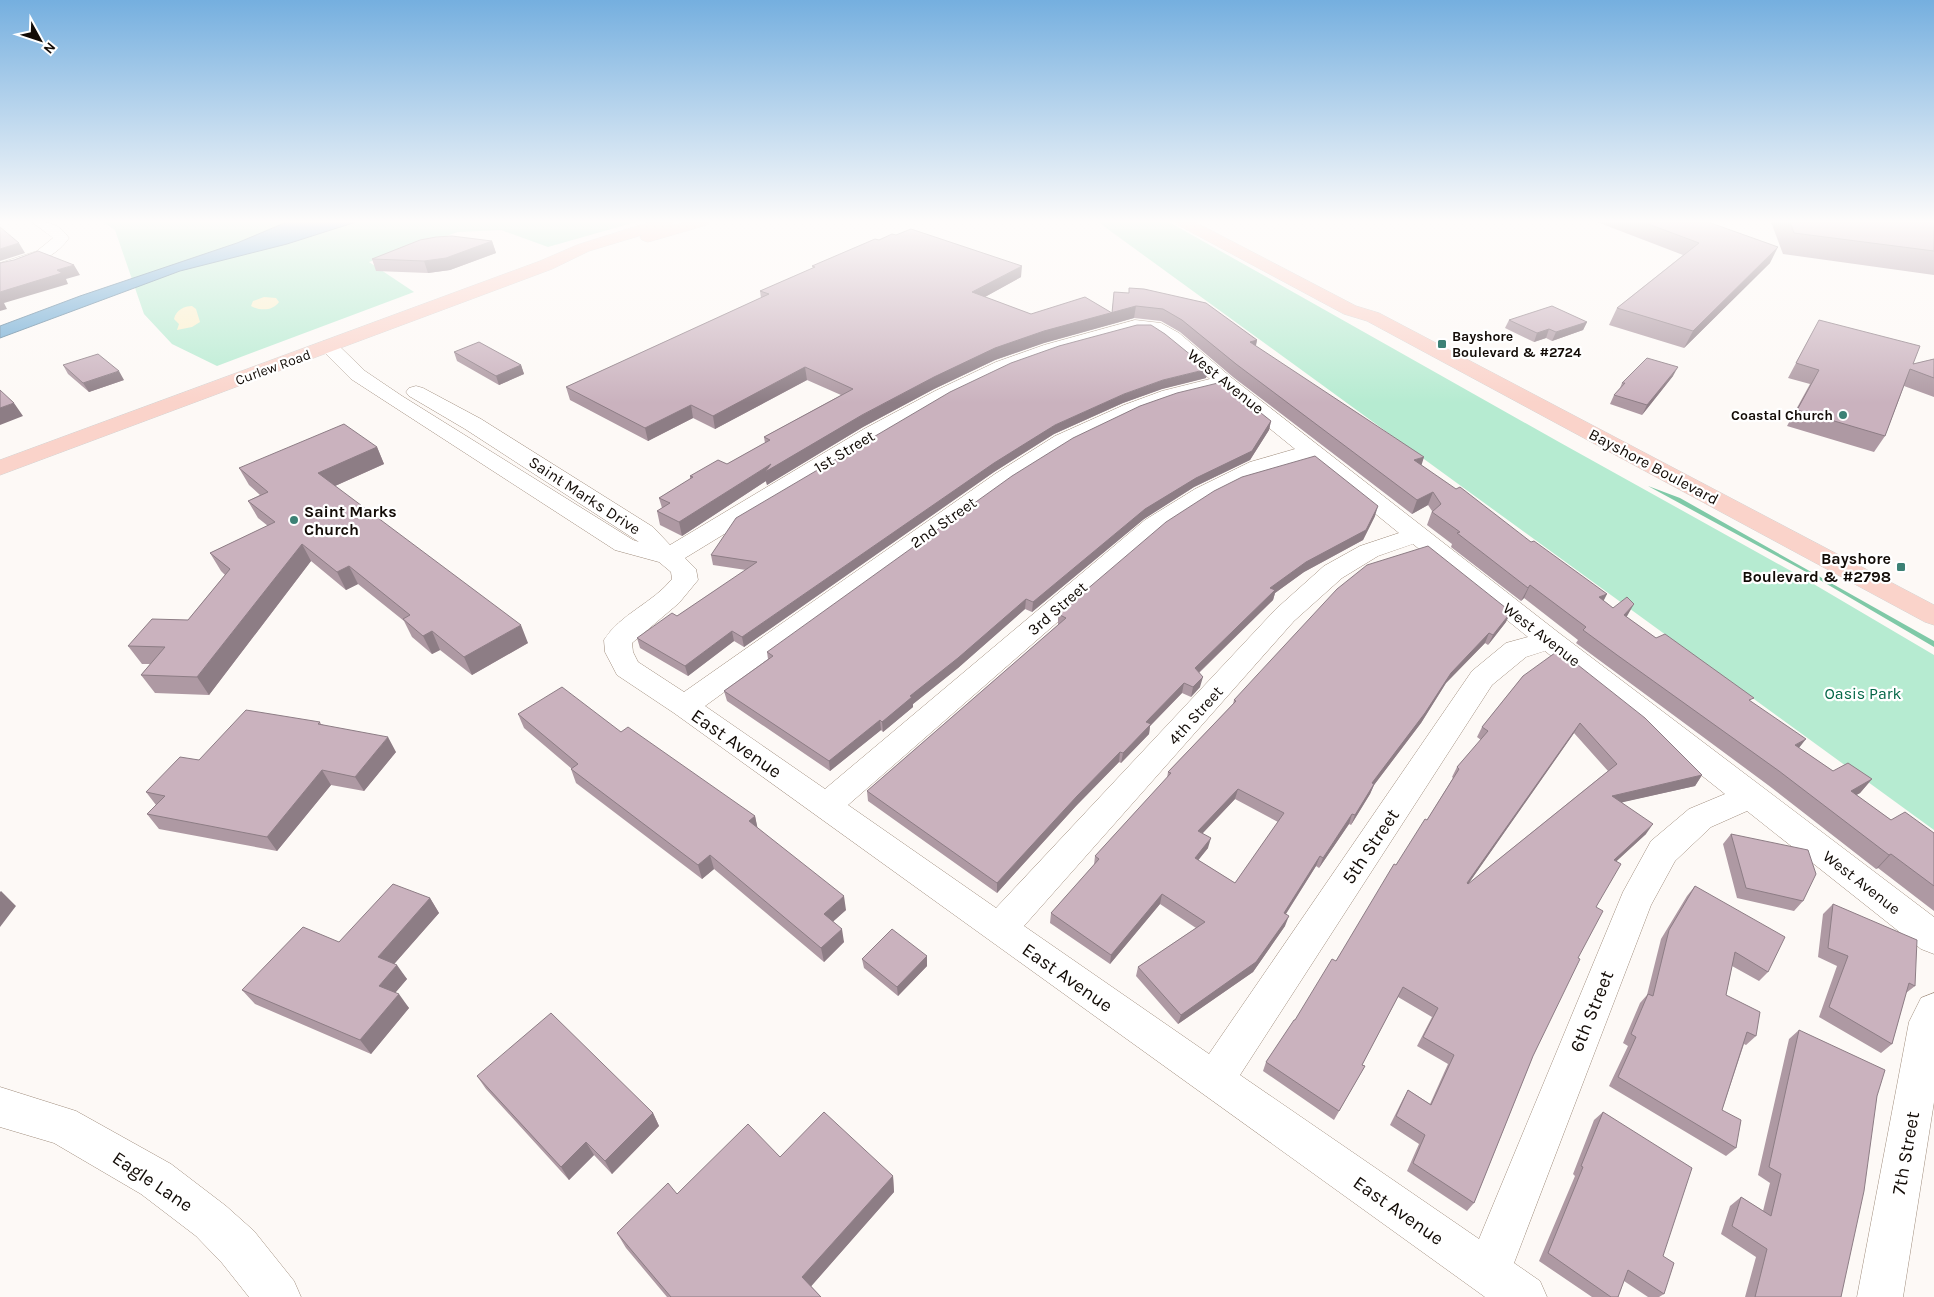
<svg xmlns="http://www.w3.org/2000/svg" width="1934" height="1297" font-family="Karla,sans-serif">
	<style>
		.green { fill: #b6ebd1 }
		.forest { fill: #7fc9a7 }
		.sand { fill: #faf0cb }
		.water { fill: #6aa8d2; stroke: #507995 }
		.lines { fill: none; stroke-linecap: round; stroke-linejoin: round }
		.minor-casing { stroke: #a08d7d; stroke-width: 1 }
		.major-casing { stroke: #d4d3d2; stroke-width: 1 }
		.minor { fill: #fff; fill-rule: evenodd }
		.major { fill: #fad3ca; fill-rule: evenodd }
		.wall { fill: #ae99a3; fill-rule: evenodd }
		.shaded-wall { fill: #8d7d85 }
		.building { fill: #cab2be; stroke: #8d7d85; fill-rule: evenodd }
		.poi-dot { fill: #3c8175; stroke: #fff; stroke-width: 2 }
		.labels { text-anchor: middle; stroke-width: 4.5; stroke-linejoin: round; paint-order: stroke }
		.far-poi-label { font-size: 14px; font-weight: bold; fill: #120b06; stroke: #fff; text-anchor: start }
		.far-street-label { font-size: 14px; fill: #120b06; stroke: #fff }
		.street-label { font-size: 16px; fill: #120b06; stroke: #fff }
		.poi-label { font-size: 16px; font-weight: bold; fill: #120b06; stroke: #fff; text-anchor: start }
		.park-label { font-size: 16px; fill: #046647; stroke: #fff }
		.near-street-label { font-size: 19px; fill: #120b06; stroke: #fff }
	</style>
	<rect width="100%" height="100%" fill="#fdf9f6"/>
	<!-- green -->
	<path class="green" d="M103,222H636L548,247L501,230L458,232L369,262L414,292L217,366L172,344L144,314L115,230Z
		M1098,222H1169L1559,442L1800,576L1934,655V830Z"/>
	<!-- forest -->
	<path class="forest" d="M1648,486L1680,498L1934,641V647L1808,573Z"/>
	<!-- sand -->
	<path class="sand" d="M264,297L276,298L279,302C273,311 260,311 251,306L253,301Z
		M192,306L196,309L200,322L192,327L177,330L179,324L174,319C176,310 184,306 192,306Z"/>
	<!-- water -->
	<path class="water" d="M287,222H356L287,244L180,271L0,338V326L80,296L237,243Z"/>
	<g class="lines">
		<!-- minor casing -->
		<g class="minor-casing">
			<path id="minor" d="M32,222C49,221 59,224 69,238C53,261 26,267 0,273V263L37,251L53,238Z
				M1135,320L1161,323L1179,333L1232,378L1559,633L1934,917V954L1921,949L1747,811L1711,827L1675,861L1651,905L1514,1263L1540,1281L1547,1297H1485L674,713L617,675L605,652L604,640C620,614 653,603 672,579L671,572L659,562L615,550L351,379L318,346L321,342L328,340L335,342L365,371L402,396L633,540L639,542L465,429L409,396L406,392L409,388L416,386L423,388L481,419L653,527L670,545L864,429L935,391L996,362L1044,345ZM1136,332H1150L1165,341L1210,379L1162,391L1124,405L1055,436L995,474L684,692L638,662L633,652L632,643L679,603L698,580L696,569L685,558L880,439L949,399L1010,370L1058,353ZM1221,389L1295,449L1250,462L1195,489L1145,520L825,789L705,706L1011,484L1071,446L1138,413L1176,400ZM1308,459L1399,533L1360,546L1324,566L1276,609L996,908L848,805L1163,530L1211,499L1266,472ZM1413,544L1528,637L1506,643L1472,671L1209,1054L1024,926L1294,621L1342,578L1378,556ZM1545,651L1725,794L1689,809L1651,841L1623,892L1479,1239L1240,1075L1492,685L1526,657Z
				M1934,993V1102L1903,1297H1857L1909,1022L1921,998Z
				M0,1087L76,1111L171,1164L226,1206L254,1231L294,1281L301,1297H249L222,1263L196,1236L141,1194L54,1143L0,1127Z"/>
		</g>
		<!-- major casing -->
		<g class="major-casing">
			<path id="major" d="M650,222H673L671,225L662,228L684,222H709L707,225L648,242L642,240L640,237L642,235L589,251L552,269L0,475V460L540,261L577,245Z
				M1176,222H1195L1356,306L1379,313L1934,605V625L1925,622L1367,321L1344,314L1178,225Z"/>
		</g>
		<!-- minor -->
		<use href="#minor" class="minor"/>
		<!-- major -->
		<use href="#major" class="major"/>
	</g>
	<!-- wall -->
	<path class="wall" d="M1597,222H1708L1770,263L1684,348L1609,325L1617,308L1683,255Z
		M1771,222H1934V275L1783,254Z
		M492,241L496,253L450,270L428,273L376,271L372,259Z
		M812,266L1021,277L985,297L1031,314L1112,313L1114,292L1257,340L1256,346L1421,465L1603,601L1656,638L1751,702L1799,748L1833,771L1872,779L1860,793L1856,795L1891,820L1934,833V911L1878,868L1876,869L1768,785L1576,643L1578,640L1524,598L1521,601L1451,547L1452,544L1427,525L1432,511L1428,505L1412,514L1233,377L1180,332L1161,321L1134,318L1044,343L995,360L934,389L863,427L767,485L766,481L682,536L660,525L657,511L662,508L659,498L690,479V476L727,464L765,443L764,437L841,395L807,380L715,429L693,418L648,441L570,400L566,387L761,298L760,291L813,268Z
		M1509,320L1587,322L1583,330L1552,341L1546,338L1534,342L1505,328Z
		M1819,320L1913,364L1934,359V397L1904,386L1885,436L1874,452L1787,426L1810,384L1788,378Z
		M454,352L521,365L524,374L499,385L457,361Z
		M63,365L124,380L89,392L68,374Z
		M1208,369L1206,378L1162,389L1123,403L1054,434L994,472L744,647L734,641L688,676L640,648L637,638L677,616L746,570L713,565L711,555Z
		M1673,376L1642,415L1610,404L1614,395L1620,388L1622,383Z
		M1271,421L1269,430L1250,460L1194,487L1144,519L1032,612L1025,609L958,668L913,704V707L883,732L881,730L830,771L727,701L724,691L768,659L767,652Z
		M377,447L384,464L335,486L528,643L472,675L440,650L432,654L412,637L404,621L358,584L346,590L311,561L209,695L155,693L141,675L150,664H142L128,646L188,620L225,575L221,571L210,553L268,526L258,518L248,501L260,495L249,485L239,468Z
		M1375,516L1363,540L1304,572L1275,593L1273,600L1199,673L1200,687L1191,697L1182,693L1150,726L1149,734L1121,763L1119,762L1076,806L997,893L868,801L867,791L1058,625V614Z
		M1506,622L1488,645L1485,643L1446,683L1421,723L1374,785L1370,794L1351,825L1349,824L1319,868L1316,866L1286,914L1285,926L1253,972L1178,1024L1136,976L1138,967L1196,928L1160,904L1110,964L1050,923L1051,913L1094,865L1095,856L1167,778L1168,772L1233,704L1234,700ZM1235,799L1278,822L1235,883L1198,860L1208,848L1203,833Z
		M1523,676L1702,775L1695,786L1622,802L1646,834L1616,861L1596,907L1578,958L1533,1056L1474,1203L1467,1211L1407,1171L1419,1144L1390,1125L1403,1099L1408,1090L1430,1104L1448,1064L1417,1046L1432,1017L1398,997L1362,1065L1365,1066L1334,1120L1263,1071L1266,1062L1336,961L1396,865L1427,820L1453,778L1452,777L1457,767L1481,740L1477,737L1482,727ZM1574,733L1608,771L1468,884Z
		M518,714L621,732L755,816L757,827L846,910L833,921L844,942L824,962L714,869L702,879L576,783L571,769H572L524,728Z
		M320,722L321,724L396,752L364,791L331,785L277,851L159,829L147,814L156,805L146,792L199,760Z
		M1731,834L1803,901L1794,911L1737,898L1723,844Z
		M1695,886L1768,972L1759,981L1732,966L1726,995L1756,1036L1746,1045L1744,1044L1722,1110L1736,1148L1726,1156L1609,1086L1628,1046L1623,1043L1640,1003L1647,995L1661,939L1687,896Z
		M430,898L439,913L394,964L407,979L395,993L409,1008L371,1054L255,1004L242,990Z
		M1833,904L1915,986L1906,993L1892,1044L1881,1053L1819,1017L1837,966L1818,957L1823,914Z
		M927,956V966L898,996L864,968L862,959Z
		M1799,1030L1877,1096L1841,1297H1745L1756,1257L1721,1234L1730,1206L1741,1197L1763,1211L1770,1183L1758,1175L1789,1039Z
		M477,1076L653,1113L659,1126L612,1174L594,1155L569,1180L486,1089Z
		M1603,1112L1663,1256L1664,1294L1659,1297H1648L1624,1281L1618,1297H1592L1539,1261L1575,1176L1573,1174L1594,1120Z
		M780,1157L893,1176L894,1192L811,1286L821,1297H667L626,1248L617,1233L677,1194Z"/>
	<!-- shaded-wall -->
	<path class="shaded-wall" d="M492,241L496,253L450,270L428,273L424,261Z
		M19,243L25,253L0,261V249Z
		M1778,247L1770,263L1684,348L1693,331Z
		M74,265L80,275L66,279L68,284L4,303L7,309L0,311V292L57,270Z
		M1022,266L1021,277L972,304V292Z
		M1136,306L1134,318L1044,343L995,360L934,389L863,427L767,485L766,481L682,536L679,522L771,464L934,377L995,348L1044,331Z
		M1587,322L1583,330L1552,341L1556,332Z
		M1549,329L1546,338L1534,342L1537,333Z
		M1257,340L1254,352L1250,342Z
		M521,365L524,374L499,385L496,376Z
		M805,367L807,380L715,429L713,416Z
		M1678,367L1673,376L1642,415L1647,405Z
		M1208,369L1206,378L1162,389L1123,403L1054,434L994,472L744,647L742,637L994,463L1055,425L1124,394L1163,380Z
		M119,371L124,380L89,392L83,383Z
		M14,403L23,416L0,425V408Z
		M691,405L693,418L648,441L645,428Z
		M1271,421L1269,430L1250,460L1194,487L1144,519L1032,612L1033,602L1145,509Z
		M377,447L384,464L326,490L318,473Z
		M1424,457L1420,470L1414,460Z
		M1433,492L1428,505L1412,514L1417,500Z
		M1378,506L1375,516L1363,540L1304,572L1275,593L1273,600L1193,678L1195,668L1270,588Z
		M302,544L311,561L209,695L197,677Z
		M349,566L358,584L346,590L337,572Z
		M1530,585L1524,598L1521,601L1528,588Z
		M1607,594L1600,608L1599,597Z
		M1026,599L1025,609L958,668L913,704V707L883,732L882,722L910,696Z
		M1634,604L1626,618L1624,615Z
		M1511,612L1506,622L1488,645L1493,635Z
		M521,625L528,643L472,675L464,657Z
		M432,631L440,650L432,654L423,636Z
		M732,631L734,641L688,676L685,666Z
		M1489,633L1485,643L1446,683L1421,723L1374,785L1370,794L1351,825L1355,815L1372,783L1451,673Z
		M1203,677L1200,687L1191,697L1193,687Z
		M1184,683L1182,693L1150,726L1149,734L1121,763L1123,753L1146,722Z
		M880,720L881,730L830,771L829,761Z
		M1580,723L1574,733L1462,893L1467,883Z
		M388,737L396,752L364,791L355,777Z
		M1806,739L1795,753V745Z
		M1120,752L1119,762L1076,806L997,893V883L1077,796Z
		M322,770L331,785L277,851L267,837Z
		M1702,775L1695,786L1606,806L1612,796Z
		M1872,779L1860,793L1839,805L1851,791Z
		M1238,789L1235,799L1196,840L1198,831Z
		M1352,814L1349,824L1319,868L1323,858Z
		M755,816L758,830L749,821Z
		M1653,824L1646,834L1607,870L1614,860Z
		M1211,838L1208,848L1192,868L1195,858Z
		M1891,854L1878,868L1876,869L1889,855Z
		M710,855L714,869L702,879L698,865Z
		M1320,856L1316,866L1280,923L1284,913Z
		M1,891L16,906L0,927V892Z
		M1162,894L1160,904L1110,964L1111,955Z
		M844,896L846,910L826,928L824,914Z
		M430,898L439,913L388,971L378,957Z
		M1289,916L1285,926L1253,972L1178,1024L1181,1015Z
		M842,929L844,942L824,962L821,948Z
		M927,956V966L898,996L897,987Z
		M397,965L407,979L389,1000L379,986Z
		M399,994L409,1008L371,1054L360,1040Z
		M653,1113L659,1126L612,1174L605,1161Z
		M586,1142L594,1155L569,1180L561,1167Z
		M893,1176L894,1192L807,1291L802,1277Z"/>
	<!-- building -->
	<path class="building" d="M1643,222H1708L1778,247L1693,331L1617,308L1699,243Z
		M1790,222H1934V251L1794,233Z
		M0,227L19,243L0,249Z
		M911,229L1022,266L972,292L1031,314L1085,297L1112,313L1114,292L1129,293V288L1144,289L1206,303L1257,340L1250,342L1424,457L1414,460L1456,489L1460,487L1531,542L1534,541L1607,594L1599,597L1613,608L1627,597L1634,604L1624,615L1656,638L1665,634L1754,698L1749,700L1806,739L1795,745L1833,771L1848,763L1872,779L1851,791L1891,820L1905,812L1934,833V886L1891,854L1889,855L1779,771L1617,655L1583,630L1586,627L1530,585L1528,588L1457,533L1460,532L1432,512L1441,504L1433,492L1417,500L1236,364L1182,320L1163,309L1136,306L1044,331L995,348L934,377L862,415L765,472L771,464L679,522L657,511L670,503L659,498L693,477L690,476L718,460L727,464L770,440L764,437L853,389L805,367L713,416L691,405L645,428L566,387L769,294L760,291L815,267L812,266L875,239L879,240L892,234L896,235Z
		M452,236L492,241L446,258L424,261L372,259L420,240L436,237Z
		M38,251L74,265L57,270L62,273L0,292V263L14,260Z
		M1552,306L1587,322L1556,332L1549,329L1537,333L1509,320Z
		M1819,320L1920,346L1913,364L1934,359V378L1910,369L1885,436L1797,410L1819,370L1796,363Z
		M1137,325H1151L1165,334L1208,369L1163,380L1124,394L1055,425L994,463L742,637L732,631L685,666L637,638L672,613L677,616L757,562L711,555L736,518L950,392L1011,363L1059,346Z
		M479,342L521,365L496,376L454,352Z
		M98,354L119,371L83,383L63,365Z
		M1647,358L1678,367L1647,405L1614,395L1625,383H1622Z
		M1222,382L1271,421L1252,451L1196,478L1145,509L1033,602L1026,599L958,658L910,696L912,697L882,722L880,720L829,761L724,691L773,656L767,652L1012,476L1073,438L1140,406L1177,393Z
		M0,390L14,403L0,408Z
		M344,424L377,447L318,473L521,625L464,657L432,631L423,636L403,619L410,615L349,566L337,572L302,544L197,677L141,675L165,647L128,646L152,619L188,620L230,569L210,553L275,522L248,501L268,492L239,468Z
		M1315,456L1378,506L1366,530L1306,562L1270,588L1275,590L1195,668L1203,677L1193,687L1184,683L1146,722L1151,724L1123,753L1120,752L1077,796L997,883L867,791L1066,618L1058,614L1166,522L1214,491L1242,477Z
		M1428,546L1511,612L1493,635L1489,633L1451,673L1425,713L1372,783L1374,784L1355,815L1352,814L1323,858L1320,856L1284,913L1289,916L1256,962L1181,1015L1138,967L1205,922L1162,894L1111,955L1051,913L1099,859L1095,856L1171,773L1168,772L1236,701L1234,700L1258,674L1337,589L1367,565ZM1238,789L1284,813L1235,883L1195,858L1211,838L1198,831Z
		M1559,650L1645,718L1702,775L1612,796L1653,824L1614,860L1621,864L1596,907L1603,911L1578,958L1580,959L1533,1056L1474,1203L1413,1163L1425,1135L1396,1116L1408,1090L1431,1105L1454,1055L1423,1037L1438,1008L1403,987L1362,1065L1365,1066L1339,1111L1266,1062L1294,1020H1295L1332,959L1336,961L1394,864L1396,865L1425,819L1427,820L1459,769L1457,767L1488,731L1482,727L1523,676ZM1580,723L1617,764L1468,884L1467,883Z
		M562,687L621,732L628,727L755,816L749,821L844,896L824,914L842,929L821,948L710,855L698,865L571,769L578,764L518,714Z
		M246,710L320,722L318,724L388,737L355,777L322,770L267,837L147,814L165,796L146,792L180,757L199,760Z
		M1731,834L1808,850L1816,874L1803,901L1746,888Z
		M393,884L430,898L378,957L397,965L379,986L399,994L360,1040L242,990L303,927L339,942Z
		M1695,886L1785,937L1768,972L1735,952L1726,995L1760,1012L1756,1036L1747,1032L1722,1110L1741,1120L1736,1148L1618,1077L1636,1037L1631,1034L1648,994L1653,996L1669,930Z
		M1833,904L1917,940L1915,986L1909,983L1892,1044L1829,1007L1848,956L1828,948Z
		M892,929L927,956L897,987L862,959Z
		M551,1013L653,1113L605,1161L586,1142L561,1167L477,1076Z
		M1799,1030L1885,1070L1877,1096L1864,1191L1841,1297H1755L1767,1249L1732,1226L1741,1197L1771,1216L1781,1174L1769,1167Z
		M824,1112L893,1176L802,1277L821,1297H671L617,1233L668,1183L677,1194L748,1124L780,1157Z
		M1603,1112L1692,1168L1663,1256L1674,1263L1664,1294L1628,1270L1618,1297H1611L1548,1253L1583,1167L1581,1166Z"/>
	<!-- sky -->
	<linearGradient id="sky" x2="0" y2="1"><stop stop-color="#75afdf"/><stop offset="0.55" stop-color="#fefcfb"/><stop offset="1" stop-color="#fefcfb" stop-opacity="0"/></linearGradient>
	<rect width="1934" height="403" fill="url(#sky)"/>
	<!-- markers -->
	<g class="poi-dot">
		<rect x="1437" y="339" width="10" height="10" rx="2.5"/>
		<circle cx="1843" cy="415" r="5"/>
		<circle cx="294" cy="520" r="5"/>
		<rect x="1896" y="562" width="10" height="10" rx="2.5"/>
	</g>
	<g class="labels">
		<!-- far-poi labels -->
		<g class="far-poi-label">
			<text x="1452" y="341">Bayshore<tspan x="1452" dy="16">Boulevard &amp; #2724</tspan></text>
			<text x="1833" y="420" text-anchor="end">Coastal Church</text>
		</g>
		<!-- far-street labels -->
		<g class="far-street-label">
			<text transform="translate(273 367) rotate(-20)" y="5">Curlew Road</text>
		</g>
		<!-- street labels -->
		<g class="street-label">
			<text transform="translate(1226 381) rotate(39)" y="6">West Avenue</text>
			<text transform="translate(844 451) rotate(-31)" y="6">1st Street</text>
			<text transform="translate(1654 466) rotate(28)" y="6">Bayshore Boulevard</text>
			<text transform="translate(585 495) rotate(33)" y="6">Saint Marks Drive</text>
			<text transform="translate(943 522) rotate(-35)" y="6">2nd Street</text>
			<text transform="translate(1057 608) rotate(-41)" y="6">3rd Street</text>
			<text transform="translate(1542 634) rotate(38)" y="6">West Avenue</text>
			<text transform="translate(1195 715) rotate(-48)" y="6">4th Street</text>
			<text transform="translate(1862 882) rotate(38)" y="6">West Avenue</text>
		</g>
		<!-- poi labels -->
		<g class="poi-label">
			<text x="304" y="517">Saint Marks<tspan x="304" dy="18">Church</tspan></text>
			<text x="1891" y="564" text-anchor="end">Bayshore<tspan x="1891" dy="18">Boulevard &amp; #2798</tspan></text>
		</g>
		<!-- park labels -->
		<g class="park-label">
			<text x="1863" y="699">Oasis Park</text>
		</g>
		<!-- near-street labels -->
		<g class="near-street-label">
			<text transform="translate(737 743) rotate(35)" y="7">East Avenue</text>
			<text transform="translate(1370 846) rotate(-56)" y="7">5th Street</text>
			<text transform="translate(1068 977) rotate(35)" y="7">East Avenue</text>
			<text transform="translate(1591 1011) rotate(-68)" y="7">6th Street</text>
			<text transform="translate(1905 1153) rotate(-80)" y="7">7th Street</text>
			<text transform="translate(153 1181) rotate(34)" y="7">Eagle Lane</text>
			<text transform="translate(1399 1210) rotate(35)" y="7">East Avenue</text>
		</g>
	</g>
	<!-- north arrow -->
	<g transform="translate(40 40) rotate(130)" stroke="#ffffff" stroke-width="4" paint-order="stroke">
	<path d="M0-4L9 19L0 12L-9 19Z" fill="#120b06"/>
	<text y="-8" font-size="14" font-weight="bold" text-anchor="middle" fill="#120b06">N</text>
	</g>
</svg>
